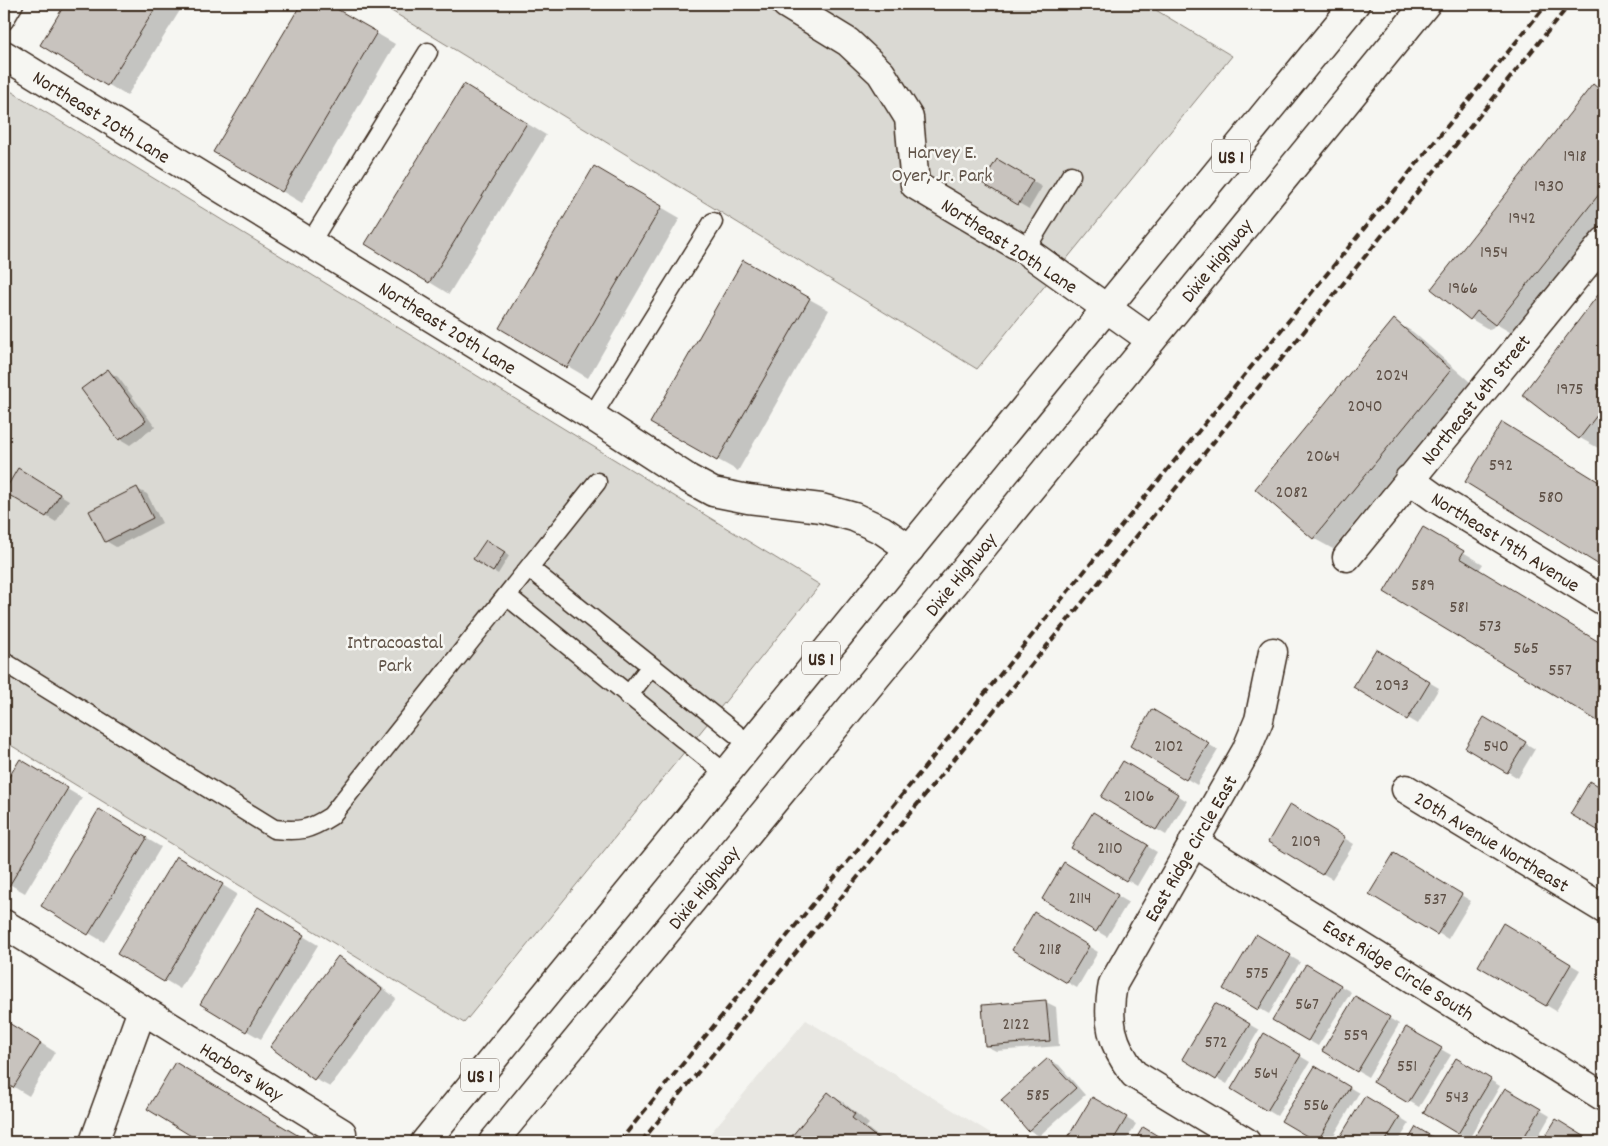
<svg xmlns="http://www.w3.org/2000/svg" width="1608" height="1146" font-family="Dekko,sans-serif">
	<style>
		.built { fill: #e8e7e2 }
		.green { fill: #dad9d3; stroke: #8a8278 }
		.shadow { fill: #0003 }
		.building { fill: #c8c3be; stroke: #3b2a1e }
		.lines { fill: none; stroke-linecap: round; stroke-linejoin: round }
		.lane-casing { stroke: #3b2a1e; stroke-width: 21 }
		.street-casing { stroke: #3b2a1e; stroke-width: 31 }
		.primary-casing { stroke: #3b2a1e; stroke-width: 31 }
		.lane { stroke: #f6f6f2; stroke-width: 18 }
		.street { stroke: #f6f6f2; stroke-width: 28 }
		.primary { stroke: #f6f6f2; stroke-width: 28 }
		.rail { stroke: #3b2a1e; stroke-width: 4; stroke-dasharray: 8 4; stroke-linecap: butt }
		.labels { text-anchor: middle; stroke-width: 5; stroke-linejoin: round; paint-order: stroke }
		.number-label { font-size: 18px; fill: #5e5046 }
		.shield { fill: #f6f6f2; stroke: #73675e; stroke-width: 1 }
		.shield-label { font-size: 19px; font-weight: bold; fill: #3b2a1e }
		.street-label { font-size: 20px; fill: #3b2a1e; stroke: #f6f6f2 }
		.park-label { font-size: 20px; fill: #63564b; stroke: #f6f6f2 }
	</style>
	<rect width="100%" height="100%" fill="#f6f6f2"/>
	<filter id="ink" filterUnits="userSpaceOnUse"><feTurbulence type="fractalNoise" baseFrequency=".02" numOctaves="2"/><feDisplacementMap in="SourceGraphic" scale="10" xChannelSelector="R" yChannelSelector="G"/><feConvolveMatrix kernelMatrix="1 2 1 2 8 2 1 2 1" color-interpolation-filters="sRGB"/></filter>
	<g filter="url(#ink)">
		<!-- built -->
		<path class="built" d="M806,1020L1005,1142H703Z"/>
		<!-- green -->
		<path class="green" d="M380,4H1146L1232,56L977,369Z
			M4,87L820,585L464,1023L4,741Z"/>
		<!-- shadow -->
		<path class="shadow" d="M66,4H184L127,96L42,44Z
			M302,4H326L395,44L302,203L215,152Z
			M1594,86L1604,92V223L1515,335L1496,324L1490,330L1471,319L1433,289Z
			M483,97L546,135L449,294L367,244Z
			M997,160L1042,187L1029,209L984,183Z
			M594,168L680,218L588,378L501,327Z
			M743,262L829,310L738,471L652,423Z
			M1604,289V443L1600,449L1580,438L1524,395Z
			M1394,321L1413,332L1470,382L1333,549L1313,538Z
			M108,371L118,377L155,427L130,445L120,439L83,390Z
			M1522,435L1604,486V567L1467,482Z
			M18,470L69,500L56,522L5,491Z
			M137,489L147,494L162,523L116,547L106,541Z
			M1443,540L1483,564L1479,570L1604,646V723L1385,592Z
			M486,541L509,556L498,574L475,559Z
			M1376,651L1439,688L1418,724L1355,687Z
			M1153,711L1218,750L1197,785L1132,746Z
			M1484,718L1535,749L1518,778L1467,747Z
			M20,761L82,798L25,893L4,881V788Z
			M1123,762L1187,801L1166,835L1103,797Z
			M1291,806L1354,844L1332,879L1269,842Z
			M100,811L161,847L104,942L43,906Z
			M1093,814L1157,852L1137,886L1073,848Z
			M1394,855L1471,901L1448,939L1371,894Z
			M177,857L237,894L180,989L119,953Z
			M1064,864L1128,902L1107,937L1043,899Z
			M258,909L318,945L261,1039L201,1004Z
			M1035,914L1098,952L1077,988L1013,950Z
			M1504,925L1580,970L1556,1011L1479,965Z
			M1256,936L1300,962L1269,1014L1224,988Z
			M339,957L354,966L396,998L330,1087L315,1079L272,1047Z
			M1306,966L1351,992L1318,1046L1274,1020Z
			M1355,998L1399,1024L1368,1077L1324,1051Z
			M1046,1002L1056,1007L1059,1046L996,1051L986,1046Z
			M1216,1005L1259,1030L1227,1084L1184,1059Z
			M4,1020L55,1052L29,1096L4,1081Z
			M1406,1029L1451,1055L1419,1107L1375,1081Z
			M1265,1035L1310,1062L1277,1116L1232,1089Z
			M1049,1060L1059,1065L1085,1095L1039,1136L1029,1130Z
			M1456,1060L1500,1086L1469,1139L1425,1112Z
			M1315,1067L1359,1093L1330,1142H1319L1283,1121Z
			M191,1072L308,1142H204L148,1109Z
			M1505,1089L1550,1116L1535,1142H1475Z
			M828,1094L843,1102L869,1124L866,1127L885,1142H789Z
			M1365,1097L1409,1124L1398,1142H1338Z
			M1093,1098L1136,1124L1125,1142H1066Z"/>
		<!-- building -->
		<path class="building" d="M65,4H158L107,86L40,45Z
			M301,4H328L377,32L282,192L213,152Z
			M464,84L527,123L429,283L365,244Z
			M1593,84L1604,93V188L1495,325L1477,311L1470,320L1431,289Z
			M997,159L1033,180L1018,205L982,183Z
			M594,166L662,206L567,368L499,328Z
			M743,260L810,298L717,461L650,423Z
			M1604,287V406L1579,439L1522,395Z
			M1394,319L1451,370L1313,539L1255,489Z
			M108,369L146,421L119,440L81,389Z
			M1502,422L1604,485V568L1465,482Z
			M18,468L60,494L46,517L4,492Z
			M137,487L153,518L105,542L89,511Z
			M1423,527L1464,551L1460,558L1604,645V725L1384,592Z
			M486,540L505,552L493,572L473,559Z
			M1376,649L1430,682L1407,720L1353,687Z
			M1152,709L1209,743L1186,780L1130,746Z
			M1484,717L1526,742L1507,773L1465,748Z
			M20,759L68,788L9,886L4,883V785Z
			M1123,761L1178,794L1156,830L1101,797Z
			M1590,781L1604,789V834L1570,814Z
			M1290,804L1345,837L1322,875L1268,842Z
			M99,809L147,838L88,935L41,906Z
			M1093,812L1148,845L1126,881L1071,848Z
			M1394,853L1462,894L1437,935L1369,894Z
			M176,856L223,884L164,982L117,954Z
			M1064,862L1118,895L1096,932L1042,899Z
			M258,907L304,935L246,1032L200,1004Z
			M1034,912L1089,946L1067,983L1012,950Z
			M1503,923L1571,964L1546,1006L1478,966Z
			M1256,934L1291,955L1258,1010L1223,989Z
			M338,956L382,989L314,1080L270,1047Z
			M1306,964L1341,985L1308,1041L1272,1020Z
			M1355,996L1390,1017L1357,1072L1322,1051Z
			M1046,1000L1050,1041L985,1046L982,1005Z
			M1215,1003L1250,1024L1216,1080L1182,1059Z
			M4,1020L41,1043L13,1088L4,1082Z
			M1406,1027L1442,1048L1408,1103L1373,1082Z
			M1264,1033L1301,1055L1267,1111L1231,1089Z
			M1048,1058L1076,1088L1028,1131L1001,1100Z
			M1456,1058L1491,1079L1458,1134L1423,1113Z
			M175,1062L309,1142H201L147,1109Z
			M1315,1066L1350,1087L1317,1142L1281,1121Z
			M1505,1088L1541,1109L1521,1142H1472Z
			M828,1092L855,1114L852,1118L882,1142H787Z
			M1365,1096L1400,1117L1385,1142H1337Z
			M1092,1097L1127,1117L1112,1142H1065Z
			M1556,1119L1592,1141L1591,1142H1542Z
			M1143,1127L1168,1142H1134Z
			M1416,1127L1441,1142H1407Z"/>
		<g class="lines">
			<!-- lane casing -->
			<g class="lane-casing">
				<path id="lane" d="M4,21L14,4
					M310,243L428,52
					M1025,250L1071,175
					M592,416L713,222
					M529,568L750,745
					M507,596L726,774
					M4,662L274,829C300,832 309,830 331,816L597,482
					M628,696L651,666"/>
			</g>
			<!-- street casing -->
			<g class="street-casing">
				<path id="street" d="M786,4L848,42L881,73L909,118L915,185L1025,250L1151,340
					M4,55L592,416L689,479L713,492L748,499L821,508L854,517L882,530L910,549
					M1409,479L1434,497L1604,601
					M1347,557L1604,242
					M1406,789L1604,909
					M1193,842L1604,1097
					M4,924L342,1133
					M94,1142L142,1010
					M1246,1142L1134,1074C1111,1044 1106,1020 1113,984L1246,751L1259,720L1273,652"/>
			</g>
			<!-- primary casing -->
			<g class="primary-casing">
				<path id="primary" d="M425,1142L1355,4
					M493,1142L933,608L1426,4"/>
			</g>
			<!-- lane -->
			<use href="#lane" class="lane"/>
			<!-- street -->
			<use href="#street" class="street"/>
			<!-- primary -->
			<use href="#primary" class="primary"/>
			<!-- rail -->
			<path class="rail" d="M619,1142L1547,4
				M641,1142L1324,307L1570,4"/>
		</g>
	</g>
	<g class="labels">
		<!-- number labels -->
		<g class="number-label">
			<text x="1575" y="161">1918</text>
			<text x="1549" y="191">1930</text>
			<text x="1522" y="223">1942</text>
			<text x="1494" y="257">1954</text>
			<text x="1463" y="293">1966</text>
			<text x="1392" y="380">2024</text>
			<text x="1570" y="394">1975</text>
			<text x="1365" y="411">2040</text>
			<text x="1323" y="461">2064</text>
			<text x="1501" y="470">592</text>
			<text x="1292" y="497">2082</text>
			<text x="1551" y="502">580</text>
			<text x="1423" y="590">589</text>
			<text x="1459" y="612">581</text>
			<text x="1490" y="631">573</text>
			<text x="1526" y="653">565</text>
			<text x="1560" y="675">557</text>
			<text x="1392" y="690">2093</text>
			<text x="1169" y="751">2102</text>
			<text x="1496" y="751">540</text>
			<text x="1139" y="801">2106</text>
			<text x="1306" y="846">2109</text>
			<text x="1110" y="853">2110</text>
			<text x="1080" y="903">2114</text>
			<text x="1435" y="904">537</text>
			<text x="1050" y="954">2118</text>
			<text x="1257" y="978">575</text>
			<text x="1307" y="1009">567</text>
			<text x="1016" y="1029">2122</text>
			<text x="1356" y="1040">559</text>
			<text x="1216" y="1047">572</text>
			<text x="1407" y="1071">551</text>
			<text x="1266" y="1078">564</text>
			<text x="1038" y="1100">585</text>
			<text x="1457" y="1102">543</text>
			<text x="1316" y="1110">556</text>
		</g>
		<!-- shield labels -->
		<g class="shield">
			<rect x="1212" y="139.5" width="38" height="33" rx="4"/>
			<rect x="802" y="641.5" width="38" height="33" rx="4"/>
			<rect x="461" y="1058.5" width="38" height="33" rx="4"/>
		</g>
		<g class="shield-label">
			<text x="1231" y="163">US 1</text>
			<text x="821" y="665">US 1</text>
			<text x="480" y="1082">US 1</text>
		</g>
		<!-- street labels -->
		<g class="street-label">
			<text transform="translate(102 116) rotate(32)" y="7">Northeast 20th Lane</text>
			<text transform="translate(1010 245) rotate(33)" y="7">Northeast 20th Lane</text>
			<text transform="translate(1216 260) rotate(-51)" y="7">Dixie Highway</text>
			<text transform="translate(448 327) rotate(32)" y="7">Northeast 20th Lane</text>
			<text transform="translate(1475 399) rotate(-51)" y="7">Northeast 6th Street</text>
			<text transform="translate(1506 541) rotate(32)" y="7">Northeast 19th Avenue</text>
			<text transform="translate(960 574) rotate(-51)" y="7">Dixie Highway</text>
			<text transform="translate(1492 841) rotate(31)" y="7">20th Avenue Northeast</text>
			<text transform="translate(1190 848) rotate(-60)" y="7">East Ridge Circle East</text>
			<text transform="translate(703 887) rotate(-51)" y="7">Dixie Highway</text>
			<text transform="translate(1399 969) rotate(32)" y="7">East Ridge Circle South</text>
			<text transform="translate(242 1071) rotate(32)" y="7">Harbors Way</text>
		</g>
		<!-- park labels -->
		<g class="park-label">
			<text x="942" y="158">Harvey E.<tspan x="942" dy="23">Oyer, Jr. Park</tspan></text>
			<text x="395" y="648">Intracoastal<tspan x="395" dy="23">Park</tspan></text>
		</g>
	</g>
	<!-- margin -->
	<rect width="1608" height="1146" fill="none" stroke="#f6f6f2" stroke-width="20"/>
	<rect x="10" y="10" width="1588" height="1126" fill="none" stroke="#3b2a1e" stroke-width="2" filter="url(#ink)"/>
</svg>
